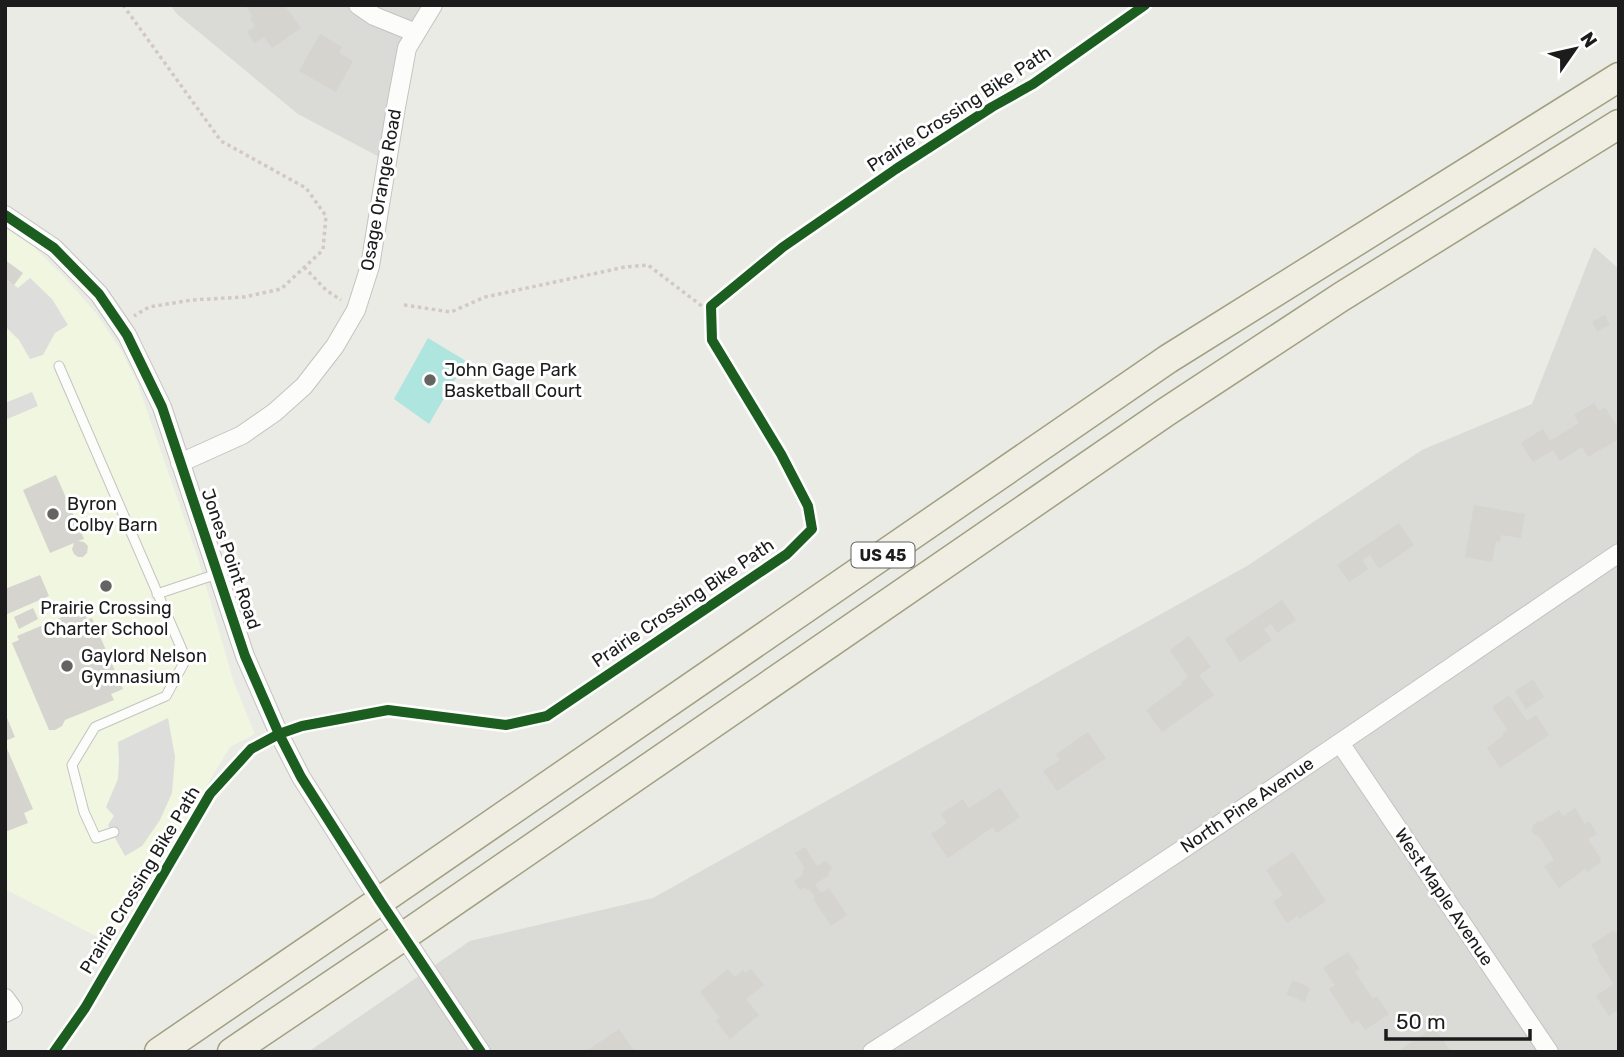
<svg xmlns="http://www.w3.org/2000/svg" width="1624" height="1057" font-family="Rubik,sans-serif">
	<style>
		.residential { fill: #dadad6 }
		.education { fill: #f0f6df }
		.pitch { fill: #aee5de }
		.parking { fill: #dddddb }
		.building { fill: #d5d4cf }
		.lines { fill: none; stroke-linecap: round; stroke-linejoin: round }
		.service-casing { stroke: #c3c3c1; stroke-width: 11 }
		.minor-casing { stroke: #c3c3c1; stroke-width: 20 }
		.primary-casing { stroke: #a1a081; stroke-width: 31 }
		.path { stroke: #d2c9c2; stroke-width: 3.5; stroke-dasharray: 3.5 3.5; stroke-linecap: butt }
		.service { stroke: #fcfcfb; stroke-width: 9 }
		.minor { stroke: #fcfcfb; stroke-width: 18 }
		.primary { stroke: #f0eee3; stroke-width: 28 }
		.cycleway-casing { stroke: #fff; stroke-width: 15 }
		.cycleway { stroke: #1b5e20; stroke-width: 10 }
		.poi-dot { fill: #646462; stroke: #fff; stroke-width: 2.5 }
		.labels { text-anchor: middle; stroke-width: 6; stroke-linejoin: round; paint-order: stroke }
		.shield { fill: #fff; stroke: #606060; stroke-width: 2 }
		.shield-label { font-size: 16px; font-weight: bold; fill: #1c1c1c }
		.street-label { font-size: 18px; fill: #1c1c1c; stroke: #fff }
		.poi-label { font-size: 18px; fill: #1c1c1c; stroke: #fff; text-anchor: start }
	</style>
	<rect width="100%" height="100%" fill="#ebebe5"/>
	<!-- residential -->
	<path class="residential" d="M170,5H433L416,33L387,161L298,114L177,14Z
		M1594,247L1619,269V1052H308L470,941L653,898L1247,566L1422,450L1532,404Z"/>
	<!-- education -->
	<path class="education" d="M5,228L33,246L66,279L96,313L121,350L137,382L197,555L234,683L255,734L230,747L111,944L5,889Z"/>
	<!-- pitch -->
	<path class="pitch" d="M428,338L466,361L429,424L394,399Z"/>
	<!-- parking -->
	<path class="parking" d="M5,278L18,288L30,278L52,299L68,325L55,333L43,355L30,359L19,340L5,326Z
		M32,392L38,406L5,420V403Z
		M168,718L175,757L172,793L160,820L142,846L125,856L108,825L114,816L106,807L118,779L119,760L118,742Z"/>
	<!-- building -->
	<path class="building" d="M245,5H284L301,28L272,48L264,37L254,43L247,32L255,26L250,18L252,16Z
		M320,34L342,47L339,53L353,61L336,92L299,71Z
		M5,260L23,273L14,285L5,278Z
		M1605,315L1610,325L1597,331L1592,322Z
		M1594,403L1599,411L1605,407L1619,430V439L1588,457L1582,447L1560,461L1553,450L1533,462L1521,443L1543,429L1550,441L1579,423L1574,415Z
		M56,475L84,539L78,541L84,542L88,546L87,553L83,557H78L74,554L72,549L74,543L50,553L23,490Z
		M1474,505L1525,514L1521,538L1501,535L1500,542L1496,541L1492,562L1465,557Z
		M1399,523L1414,545L1379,569L1370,555L1362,560L1368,569L1349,582L1337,565Z
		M40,575L49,596L5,615V589Z
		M1282,600L1296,620L1277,633L1271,624L1264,629L1272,640L1240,662L1225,639Z
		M33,608L38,619L19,629L14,617Z
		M74,612L76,617L85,613L87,620L92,618L123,689L111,694L114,700L65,720L62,726L55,730H49L12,643L19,640L17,636Z
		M1189,636L1211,667L1199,675L1214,695L1162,732L1146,710L1182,684L1181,682L1188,677L1170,650Z
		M1533,679L1544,697L1526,709L1515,691Z
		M1509,695L1527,721L1536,715L1549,735L1500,768L1487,748L1503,736L1502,734L1508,730L1492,707Z
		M5,713L15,737L5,741Z
		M1088,732L1106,758L1057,791L1043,771L1060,760L1056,754Z
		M5,744L33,809L24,813L28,823L5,832Z
		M1000,788L1020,817L997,833L993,827L948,858L931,834L947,823L941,814L963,799L969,808Z
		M1575,808L1585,824L1589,821L1597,834L1588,839L1601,859L1600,860L1601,862L1587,872L1585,869L1559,888L1544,866L1554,860L1539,836L1535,835L1532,831L1533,825L1538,821L1541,822L1559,810L1563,816Z
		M805,847L817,866L826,860L832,869L828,872L829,875L815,884L821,893L829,888L847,915L831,926L813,898L815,897L809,889L807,890L805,887L800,890L794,881L802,876L804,867L795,853Z
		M1293,852L1326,901L1299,919L1297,916L1287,923L1273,902L1283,895L1266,870Z
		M1614,930L1619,937V1009L1609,1016L1596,996L1614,984L1597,959L1599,958L1591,945Z
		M1348,952L1360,969L1355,972L1373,999L1377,996L1389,1014L1365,1030L1358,1020L1352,1024L1329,989L1335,985L1323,968Z
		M728,969L735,977L743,970L745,973L751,969L764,985L746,999L759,1015L730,1039L716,1021L720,1018L700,992Z
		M1293,980L1310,988L1305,1002L1286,994Z
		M1434,1027L1451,1052H1403L1401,1049Z
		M619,1029L635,1052H585Z"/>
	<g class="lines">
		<!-- service casing -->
		<g class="service-casing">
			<path id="service" d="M59,366L186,659L166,696L95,727L72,765L84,812L96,838L114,832
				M157,594L217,574"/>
		</g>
		<!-- minor casing -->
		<g class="minor-casing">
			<path id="minor" d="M358,5L374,16L416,33
				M5,215L54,248L99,294L127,335L162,407L245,656L279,734L301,777L380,901L481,1052
				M180,463L242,435L275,412L304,386L335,346L356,310L370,266L396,107L407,48L433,5
				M1340,743L1549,1052
				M5,998L13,1009L5,1013
				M872,1052C1125,892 1371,721 1619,553"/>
		</g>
		<!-- primary casing -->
		<g class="primary-casing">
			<path id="primary" d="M159,1052L380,901L1168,359L1619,77
				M232,1052L404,936L1166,412L1341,297L1619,124"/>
		</g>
		<!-- path -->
		<path class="path" d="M123,5L221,141L306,188L326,216L323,250L281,289L244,297L192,300L149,307L134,316
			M304,267L326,290L341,300
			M404,305L451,312L485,297L625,267L648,265L711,313"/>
		<!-- service -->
		<use href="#service" class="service"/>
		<!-- minor -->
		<use href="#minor" class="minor"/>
		<!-- primary -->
		<use href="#primary" class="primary"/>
		<!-- cycleway casing -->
		<g class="cycleway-casing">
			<path id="cycleway" d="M5,215L54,248L99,294L127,335L162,407L245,656L279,734L301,777L380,901L481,1052
				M54,1052L85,1008L210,794L251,749L279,734L302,726L388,710L506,725L547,716L787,554L812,529L808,506L781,454L712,340L711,306L783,247L896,169L992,107L1033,84L1145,5"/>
		</g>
		<!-- cycleway -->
		<use href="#cycleway" class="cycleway"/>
	</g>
	<!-- markers -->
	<g class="poi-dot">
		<circle cx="430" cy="380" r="7"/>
		<circle cx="53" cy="514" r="7"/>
		<circle cx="106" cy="586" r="7"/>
		<circle cx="67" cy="666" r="7"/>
	</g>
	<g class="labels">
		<!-- shield labels -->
		<rect class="shield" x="851.5" y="542.5" width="63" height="25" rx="5"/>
		<g class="shield-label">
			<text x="883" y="561">US 45</text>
		</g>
		<!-- street labels -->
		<g class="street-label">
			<text transform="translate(959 109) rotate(-33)" y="6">Prairie Crossing Bike Path</text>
			<text transform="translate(381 190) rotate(-80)" y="6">Osage Orange Road</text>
			<text transform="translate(231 559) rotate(71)" y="6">Jones Point Road</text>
			<text transform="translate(683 603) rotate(-34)" y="6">Prairie Crossing Bike Path</text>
			<text transform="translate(1247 805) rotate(-34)" y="6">North Pine Avenue</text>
			<text transform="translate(140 880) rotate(-59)" y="6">Prairie Crossing Bike Path</text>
			<text transform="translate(1444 897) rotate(56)" y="6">West Maple Avenue</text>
		</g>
		<!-- poi labels -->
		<g class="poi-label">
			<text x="444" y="376">John Gage Park<tspan x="444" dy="21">Basketball Court</tspan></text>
			<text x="67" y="510">Byron<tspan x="67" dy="21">Colby Barn</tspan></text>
			<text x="106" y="614" text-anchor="middle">Prairie Crossing<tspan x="106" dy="21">Charter School</tspan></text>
			<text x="81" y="662">Gaylord Nelson<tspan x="81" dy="21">Gymnasium</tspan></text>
		</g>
	</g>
	<!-- border -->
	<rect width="1624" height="1057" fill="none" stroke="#1c1c1c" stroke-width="14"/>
	<!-- north arrow -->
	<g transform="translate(1575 49) rotate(56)" stroke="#ffffff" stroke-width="5" paint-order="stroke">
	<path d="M0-5L12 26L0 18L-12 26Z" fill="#1c1c1c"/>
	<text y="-10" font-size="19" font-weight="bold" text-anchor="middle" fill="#1c1c1c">N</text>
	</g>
	<!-- scale -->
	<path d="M1386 1029v10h144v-10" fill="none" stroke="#1c1c1c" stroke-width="3.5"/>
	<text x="1396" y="1029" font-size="21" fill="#1c1c1c" stroke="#ffffff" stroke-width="5" paint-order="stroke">50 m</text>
</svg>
